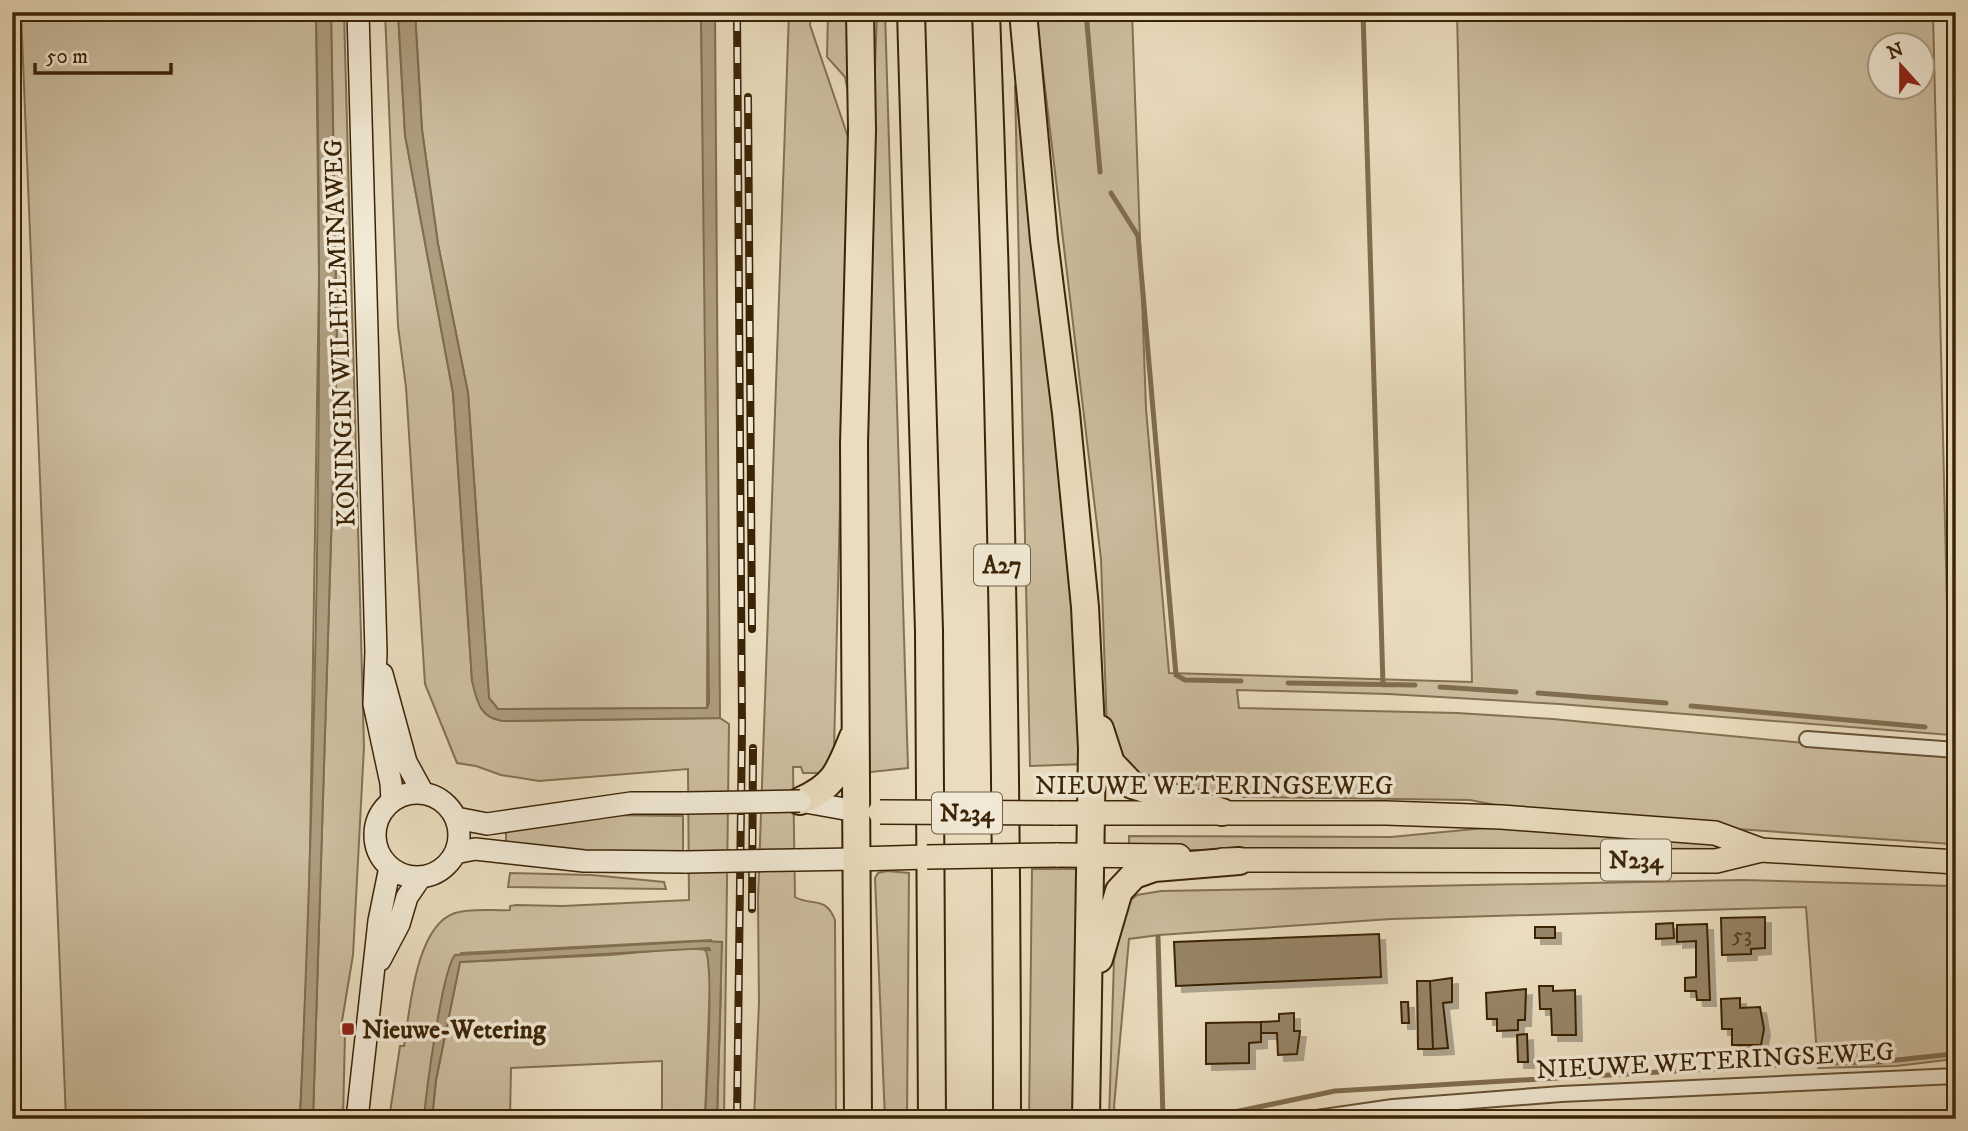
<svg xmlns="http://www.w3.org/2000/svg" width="1968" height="1131" font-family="'IM FELL DW Pica',serif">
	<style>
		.green { fill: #ccbea0; stroke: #847153; stroke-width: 2; fill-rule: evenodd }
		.water { fill: #ae9e80; stroke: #806d4f; stroke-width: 2 }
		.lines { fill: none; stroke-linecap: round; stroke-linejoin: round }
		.stream { stroke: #806d4f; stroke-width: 5 }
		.building { fill: #968466; stroke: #3b2406; stroke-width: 2; filter: url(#shadow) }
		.street-casing { stroke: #675234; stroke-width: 18 }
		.secondary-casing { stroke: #3b2406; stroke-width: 24 }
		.primary-casing { stroke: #3b2406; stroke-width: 26 }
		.highway-casing { stroke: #3b2406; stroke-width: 30 }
		.street { stroke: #f1e9d5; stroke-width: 14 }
		.secondary { stroke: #f1e9d5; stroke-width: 21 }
		.primary { stroke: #eaddbf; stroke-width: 23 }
		.highway { stroke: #eaddbf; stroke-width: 26 }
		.rail-casing { stroke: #3b2406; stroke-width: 8 }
		.rail { stroke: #f1e9d5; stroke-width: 5; stroke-dasharray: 16; stroke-linecap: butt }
		.secondary-bridge-casing { stroke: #3b2406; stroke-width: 24; stroke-linecap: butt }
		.primary-bridge-casing { stroke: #3b2406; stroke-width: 26; stroke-linecap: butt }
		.secondary-bridge { stroke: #f1e9d5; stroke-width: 21 }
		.primary-bridge { stroke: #eaddbf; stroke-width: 23 }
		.poi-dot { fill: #8f2418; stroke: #f1e9d5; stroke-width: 2.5 }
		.labels { text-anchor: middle; stroke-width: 7; stroke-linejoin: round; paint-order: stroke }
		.number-label { font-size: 23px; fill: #523c1e }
		.shield { fill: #f1e9d5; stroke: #725f44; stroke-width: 2 }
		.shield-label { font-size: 24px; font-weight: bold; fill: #3b2406 }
		.street-label { font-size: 26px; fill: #3b2406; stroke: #f1e9d5 }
		.poi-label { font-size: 26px; font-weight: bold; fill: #3b2406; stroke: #f1e9d5; text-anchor: start }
	</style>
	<defs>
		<filter id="shadow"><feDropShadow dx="6" dy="6" stdDeviation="0" flood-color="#0004"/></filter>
	</defs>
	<rect width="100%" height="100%" fill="#eaddbf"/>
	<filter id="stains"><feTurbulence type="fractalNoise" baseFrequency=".00286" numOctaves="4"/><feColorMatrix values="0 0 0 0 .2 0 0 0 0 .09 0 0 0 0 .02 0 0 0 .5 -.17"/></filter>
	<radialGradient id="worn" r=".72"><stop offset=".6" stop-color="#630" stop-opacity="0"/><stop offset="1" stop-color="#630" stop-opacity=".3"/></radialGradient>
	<!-- green -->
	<path class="green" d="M21,12H316L319,277L309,914L300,1119H66Z
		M331,12H344L364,747L353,955L340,1033L345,1034L343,1119H313L337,348Z
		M385,12H398L405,135L453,393L472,681L502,721L720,718L729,724L724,1119H717L721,990L711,940L461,953L437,1040L424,1119H389L400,1046H404C410,1011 415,926 455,913C471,908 493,911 510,910V906L516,905L563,906L689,900L688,769L539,781L501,775L476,766L457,763L425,684L406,387L398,326Z
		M415,12H701L708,442L707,708L498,709L489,698L468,393L438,244L422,130Z
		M789,12H811L810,25L849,140L834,749L833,758L823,773H803L801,767H793L795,897C813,907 825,895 835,920L836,1119H754L759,1003L758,899Z
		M828,12H850L848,92L845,77L827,57Z
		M877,12H885L908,768L862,773L864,375Z
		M1036,12H1132L1146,409L1169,673L1472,682L1457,12H1933L1950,735L1559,704L1388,694L1237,690L1239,708L1457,713L1553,719L1951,757V844L1551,816L1470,800L1244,797L1153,782L1142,777L1122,759L1107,731L1101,559ZM1881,46H1923V88H1881Z
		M1015,85L1040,287L1069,474L1086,764L1030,766Z
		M603,815L683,816V854L603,855L506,846V828Z
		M1546,827L1717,843L1719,850L1712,854L1638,847L1522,850H1129V836L1391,837L1485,828Z
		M1032,869H1077L1079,1051L1075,1119H1029Z
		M887,871L909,873L907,1119H885L875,878L878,873Z
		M510,873L592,875L664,882L666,889L508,887Z
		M1743,880L1951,886L1952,923H1956V937L1952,938L1954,1059L1896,1066L1818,1068L1806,907L1391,919L1159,935L1129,939L1114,1107L1118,1119H1109L1114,960L1127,903L1137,895L1161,891Z
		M685,948L710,950H707L710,982L705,1119H662V1061L511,1068L510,1119H432L436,1080L460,962L610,955Z"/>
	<!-- water -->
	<path class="water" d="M316,12H331L337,348L313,1119H300C316,751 324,381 316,12Z
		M398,12H415L422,130L438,244L468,393L489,698L498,709L707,708L709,703L701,12H715L720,718L502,721C479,717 477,701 472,681L453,393L405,135Z
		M704,941L722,942L717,1119H705C706,1096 715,959 705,950H710L709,948L460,962L436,1080L432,1119H424C426,1093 442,970 455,955Z"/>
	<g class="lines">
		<!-- stream -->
		<path class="stream" d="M1086,12L1100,172
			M1363,12L1383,685
			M1111,193L1138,236L1176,675L1185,680L1241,681
			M1288,683L1415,685
			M1440,687L1516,692
			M1538,693L1666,703
			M1691,706L1925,727
			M1158,937L1163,1119
			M1808,1063L1878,1062L1953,1054
			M1201,1119L1335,1091L1777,1065"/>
	</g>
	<!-- building -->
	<path class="building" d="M1765,917V948L1751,949V954L1722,955L1721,918Z
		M1673,923L1674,938L1656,939V924Z
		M1707,924L1710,1000H1697L1696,991H1685V978L1696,977V941L1677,942V925Z
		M1535,927H1555V938H1535Z
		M1379,934L1381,977L1176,986L1174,942Z
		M1452,978V1002L1443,1003L1448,1048L1433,1049L1430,981Z
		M1417,981H1430L1433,1049H1418Z
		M1539,986H1553V991L1575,990L1576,1035H1552L1551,1009H1540Z
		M1526,989L1525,1020H1518V1030L1497,1031V1019H1487L1486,993Z
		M1740,998V1008L1760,1007L1764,1029L1761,1045H1732V1029H1722L1721,999Z
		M1401,1002H1408L1409,1023H1402Z
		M1294,1013V1031H1300L1297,1054L1278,1055L1277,1033H1261V1022L1279,1021V1014Z
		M1261,1022V1042L1249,1043V1063L1206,1064V1023Z
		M1527,1034L1528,1062H1518L1517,1035Z"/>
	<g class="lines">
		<!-- street casing -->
		<g class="street-casing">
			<path id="street" d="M1807,739L1956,750
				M1310,1119L1393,1107L1561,1094L1956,1076"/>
		</g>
		<!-- secondary casing -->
		<g class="secondary-casing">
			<path id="secondary" d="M358,12L376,652L374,704L391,783L392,801
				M382,674L406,762L423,793
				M375 835a42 42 0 1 1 84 0a42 42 0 1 1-84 0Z
				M800,801L856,811
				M456,818L487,824L631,803H686
				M455,853L475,849L584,861L686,862
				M795,860L856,859
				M380,960L399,924L407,897L420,878
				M357,1119L379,921L390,867"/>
		</g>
		<!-- primary casing -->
		<g class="primary-casing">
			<path id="primary" d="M1055,813H1386L1501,817L1715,833L1761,850L1956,862
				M1056,855L1179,856
				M856,859L927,857
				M1223,860L1716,861L1761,850"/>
		</g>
		<!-- highway casing -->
		<g class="highway-casing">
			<path id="highway" d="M911,12L929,631L932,1119
				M986,12C1000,381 1007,750 1007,1119
				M1023,12L1044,240L1066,413L1085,607L1092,749L1086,1119
				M1100,729L1111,763L1132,785L1222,812
				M800,801C835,786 839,771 853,737
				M1099,959L1119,891L1134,875L1154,868L1239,861
				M858,1119L854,444L862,130L860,12"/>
		</g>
		<!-- street -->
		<use href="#street" class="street"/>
		<!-- secondary -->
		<use href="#secondary" class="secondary"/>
		<!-- primary -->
		<use href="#primary" class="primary"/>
		<!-- highway -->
		<use href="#highway" class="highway"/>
		<!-- rail casing -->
		<g class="rail-casing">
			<path id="rail" d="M748,97L752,629
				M752,909L753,748
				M737,1119L742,727L737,12"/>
		</g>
		<!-- rail -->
		<use href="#rail" class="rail"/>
		<!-- secondary-bridge casing -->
		<g class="secondary-bridge-casing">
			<path id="secondary-bridge" d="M686,803L800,801
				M686,862L795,860"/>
		</g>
		<!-- primary-bridge casing -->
		<g class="primary-bridge-casing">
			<path id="primary-bridge" d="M880,812L1055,813
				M927,857L1056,855"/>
		</g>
		<!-- secondary-bridge -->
		<use href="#secondary-bridge" class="secondary-bridge"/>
		<!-- primary-bridge -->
		<use href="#primary-bridge" class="primary-bridge"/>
	</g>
	<!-- markers -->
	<rect class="poi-dot" x="341" y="1022" width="14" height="14" rx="3.5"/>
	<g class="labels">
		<!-- number labels -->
		<g class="number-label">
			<text x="1742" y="942">53</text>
		</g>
		<!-- shield labels -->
		<g class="shield">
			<rect x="974" y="544.5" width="56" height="41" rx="5"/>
			<rect x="932" y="792.5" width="70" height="41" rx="5"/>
			<rect x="1601" y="839.5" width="70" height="41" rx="5"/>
		</g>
		<g class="shield-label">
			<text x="1002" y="573">A27</text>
			<text x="967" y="821">N234</text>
			<text x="1636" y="868">N234</text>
		</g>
		<!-- street labels -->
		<g class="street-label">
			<text transform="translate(339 333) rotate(-92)" y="9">KONINGIN WILHELMINAWEG</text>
			<text x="1214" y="794">NIEUWE WETERINGSEWEG</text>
			<text transform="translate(1715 1060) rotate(-3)" y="9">NIEUWE WETERINGSEWEG</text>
		</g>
		<!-- poi labels -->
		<g class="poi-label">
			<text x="362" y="1038">Nieuwe-Wetering</text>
		</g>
	</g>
	<!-- margin -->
	<rect width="1968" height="1131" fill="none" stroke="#eaddbf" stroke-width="42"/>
	<rect x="14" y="14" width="1940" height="1103" fill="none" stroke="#3b2406" stroke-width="3.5"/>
	<rect x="21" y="21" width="1926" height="1089" fill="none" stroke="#3b2406" stroke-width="2"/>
	<!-- north arrow -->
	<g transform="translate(1901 66) rotate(339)"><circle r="33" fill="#f1e9d5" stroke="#a89a82" stroke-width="2"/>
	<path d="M0-5L12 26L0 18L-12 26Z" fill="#8f2418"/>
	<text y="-10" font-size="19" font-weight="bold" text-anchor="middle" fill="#3b2406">N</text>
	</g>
	<!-- scale -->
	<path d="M35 63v10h136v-10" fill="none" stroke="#3b2406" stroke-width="3.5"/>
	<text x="46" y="63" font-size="21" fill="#3b2406" stroke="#f1e9d5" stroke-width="5" paint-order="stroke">50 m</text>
	<rect width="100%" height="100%" filter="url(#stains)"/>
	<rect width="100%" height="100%" fill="url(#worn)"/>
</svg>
